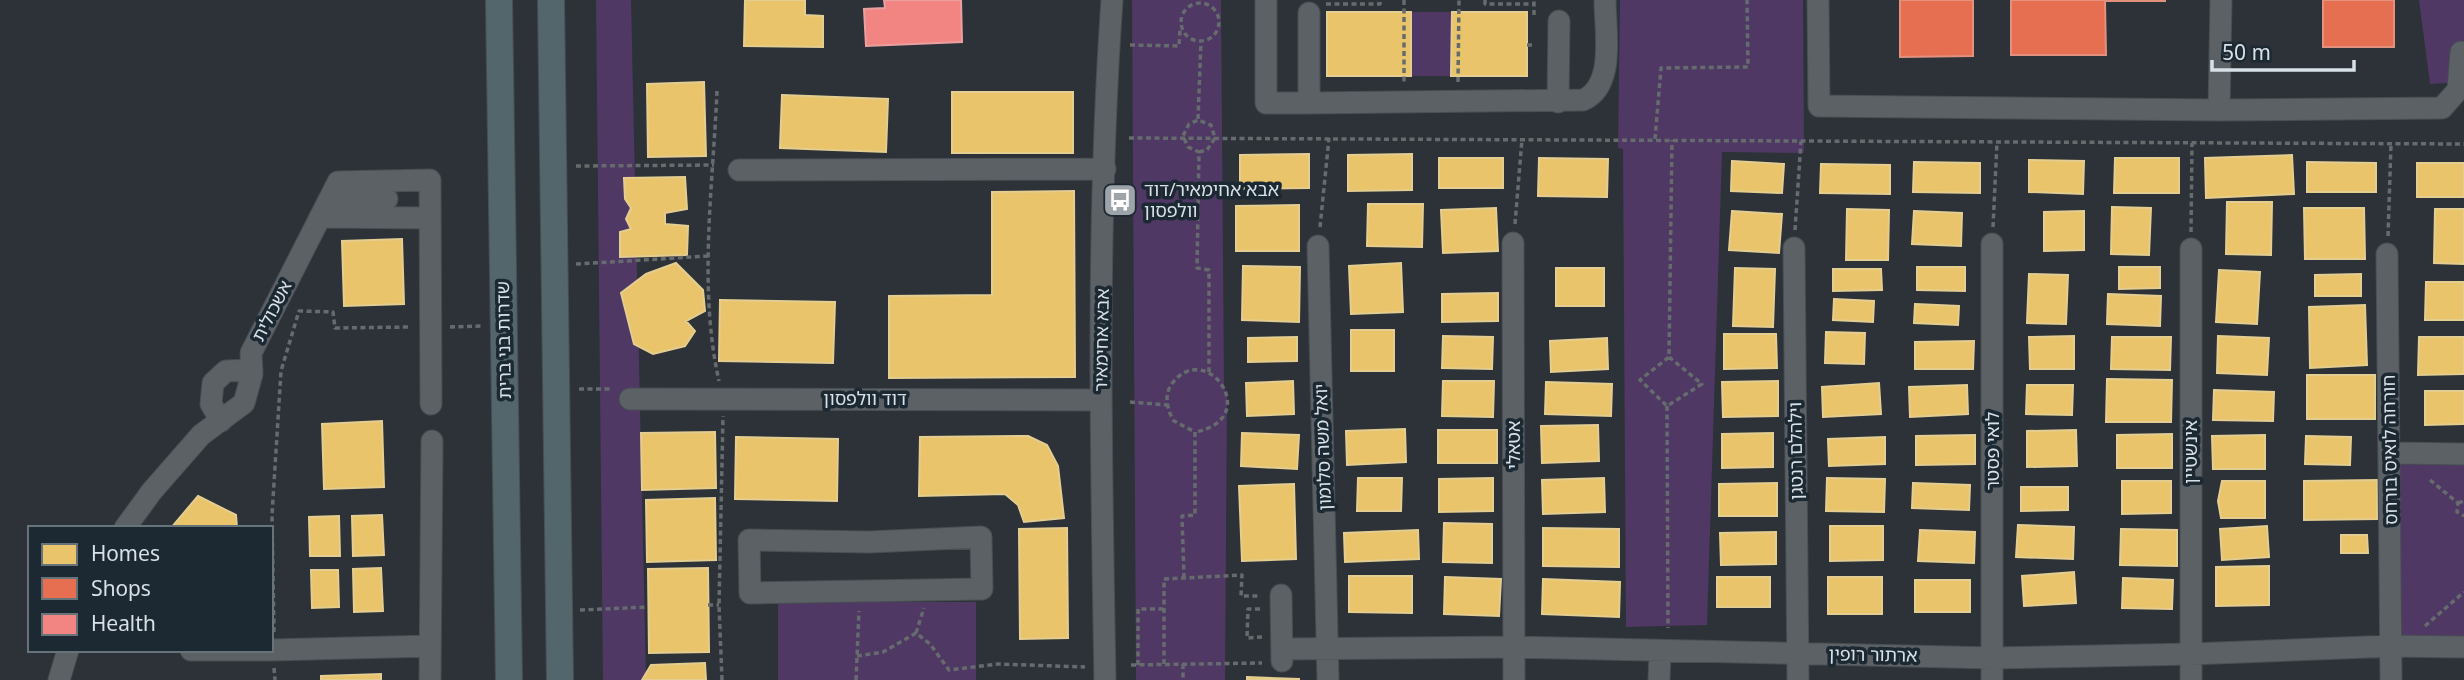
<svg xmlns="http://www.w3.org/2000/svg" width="2464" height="680" font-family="Georgia,'Noto Sans Hebrew',serif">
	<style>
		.green { fill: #4f3863 }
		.homes { fill: #e9c46a; stroke: #e4cd90; stroke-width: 2 }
		.shops { fill: #e76f51; stroke: #e2917e; stroke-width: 2 }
		.health { fill: #f28482; stroke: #eaa0a0; stroke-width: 2 }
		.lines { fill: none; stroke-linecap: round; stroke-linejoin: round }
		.minor-casing { stroke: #484e53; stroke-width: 23 }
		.major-casing { stroke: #484e53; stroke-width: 28 }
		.path { stroke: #666b6e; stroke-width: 3.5; stroke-dasharray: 5 3.5; stroke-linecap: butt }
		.minor { stroke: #5c6165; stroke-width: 21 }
		.major { stroke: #53666b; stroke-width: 26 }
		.labels { text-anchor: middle; stroke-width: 7; stroke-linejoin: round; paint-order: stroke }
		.poi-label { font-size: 18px; fill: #d8e1e7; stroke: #1c2933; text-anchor: start }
		.street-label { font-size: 18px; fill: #d8e1e7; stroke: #1c2933 }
	</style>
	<rect width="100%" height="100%" fill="#2c3238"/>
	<!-- green -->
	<path class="green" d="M596,0H631L646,680H603Z
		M1132,0H1221L1224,386L1227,397L1225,680H1136Z
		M1620,0H1803L1804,153L1722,152L1707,625L1626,627L1623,149L1618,148Z
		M2419,0H2464V82L2430,84Z
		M1411,12H1452L1451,76H1411Z
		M2391,453L2464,454V647L2392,646Z
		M778,602H976V680H778Z"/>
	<!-- homes -->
	<path class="homes" d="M745,0H805V15L823,16V47L744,46Z
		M1327,12H1411V76H1327Z
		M1452,12H1527V76H1451Z
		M704,82L706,156L648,157L647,84Z
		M952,92H1073V153H952Z
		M782,95L888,99L886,152L780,148Z
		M1309,154V188L1240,189V155Z
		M1412,154V190L1348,191V155Z
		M2292,155L2294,194L2206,198L2205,158Z
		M1439,158H1503V188H1439Z
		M1539,158L1608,159L1607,197L1538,196Z
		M2115,158H2179V193H2114Z
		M2029,160L2084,161L2083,194L2029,192Z
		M1732,161L1784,164L1782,193L1731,191Z
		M1914,162L1980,163V193L1913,192Z
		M2307,162L2376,163V192H2307Z
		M2417,163H2464V197H2417Z
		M1821,164L1890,165V194L1820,193Z
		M685,177L687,209L665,213V224L688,226L687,255L620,257V232L631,229L626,219L631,208L625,199L624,178Z
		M1074,191L1075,377L889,378V296L992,295V192Z
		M2227,202H2272L2271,255L2226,254Z
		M1368,204H1423L1422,247L1367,246Z
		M1299,205V251H1236V206Z
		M2112,207L2151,208L2149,255L2111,254Z
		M1496,208L1498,251L1443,253L1441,210Z
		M2304,208H2364L2365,259H2305Z
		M1847,209L1889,210L1888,260H1846Z
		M2435,209H2464V264L2434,263Z
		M1732,211L1782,214L1779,253L1729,250Z
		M1914,211L1962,213L1961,246L1912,244Z
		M2084,211V250L2044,251V212Z
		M402,239L404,304L344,306L342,241Z
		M676,263L703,290L705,311L686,321L695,331L685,346L653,354L634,344L621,293L646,274Z
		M1401,263L1403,312L1351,314L1349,266Z
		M1243,266L1300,267L1299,322L1242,320Z
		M1917,267H1965V291L1917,290Z
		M2119,267H2160V288L2119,289Z
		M1556,268H1604V306H1556Z
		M1735,268L1775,269L1773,327L1733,326Z
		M1833,269H1881L1882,290L1833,291Z
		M2219,270L2260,272L2257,324L2216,322Z
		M2029,274L2068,275L2066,324L2027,323Z
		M2361,274V296H2315V275Z
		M2426,282H2464V320H2425Z
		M1498,293V321L1442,322V294Z
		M2108,294L2161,296L2160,326L2107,324Z
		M1834,299L1874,301L1873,322L1833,320Z
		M720,300L835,302L833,363L719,361Z
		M1915,304L1959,306L1958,325L1914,323Z
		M2365,305L2367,365L2310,368L2309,307Z
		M1351,330H1394V371H1351Z
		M1826,332L1865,333L1864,364L1825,363Z
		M1724,334H1776L1777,368L1724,369Z
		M1443,336L1493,337L1492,369L1442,368Z
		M2074,336V369H2030L2029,337Z
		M2218,336L2269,338L2267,375L2217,373Z
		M1297,337V361L1248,362V338Z
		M2112,337H2171L2170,370L2111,369Z
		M2419,337H2464V374L2418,375Z
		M1607,338L1608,369L1551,372L1550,341Z
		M1974,341L1973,369H1915V342Z
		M2307,375H2375V419H2307Z
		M2107,379L2172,380L2171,422H2106Z
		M1293,381L1294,414L1247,416L1246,383Z
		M1443,381H1494L1493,417L1442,416Z
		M1778,381V416L1723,417L1722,382Z
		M1546,382L1612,384L1611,416L1545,414Z
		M1879,383L1881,414L1823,417L1822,387Z
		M1967,385L1968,414L1910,417L1909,387Z
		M2027,385H2073L2072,415L2026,414Z
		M2214,390L2274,392L2273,421L2213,420Z
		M2425,391H2464V424L2425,425Z
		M382,421L384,487L324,489L322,424Z
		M1598,425L1599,461L1542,463L1541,426Z
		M1405,429L1406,462L1347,465L1346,431Z
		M1438,430H1497V463H1438Z
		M2076,430L2077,466L2027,467V431Z
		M715,432L716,488L642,490L641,433Z
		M1242,433L1299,435L1297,469L1241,466Z
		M1773,433V467L1722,468V434Z
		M2172,434V468H2117V435Z
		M1975,435V464L1916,465V436Z
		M2265,435V469H2213L2212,436Z
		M1028,436L1047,445L1058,466L1064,518L1024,522L1018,505L1005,494L919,496L920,437Z
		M2306,436L2351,437L2350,465L2305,464Z
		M736,437L838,439L837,501L735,499Z
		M1885,437V464L1829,466L1828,439Z
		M1358,478H1402L1401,511H1357Z
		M1493,478V511L1439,512V479Z
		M1604,478L1605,512L1543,514L1542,480Z
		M1827,478L1885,479L1884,512L1826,511Z
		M2377,480V519L2304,520V481Z
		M2122,481H2171V513L2122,514Z
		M2222,481H2265V518H2221L2218,501Z
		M1777,483V516H1719V484Z
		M1913,483L1970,485L1969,510L1912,508Z
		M1294,484L1296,559L1242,561L1239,486Z
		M2021,487H2068V510L2021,511Z
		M198,496L236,515L237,528H171Z
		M715,498L716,560L647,562L646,500Z
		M382,515L384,555L353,556L352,516Z
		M339,516L340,556H310L309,517Z
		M1444,523L1492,524V563L1443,562Z
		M2018,525L2074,527L2073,559L2016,557Z
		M1830,526H1883V560L1830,561Z
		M2267,526L2269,557L2222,560L2220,529Z
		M1067,528L1068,638L1020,639L1019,529Z
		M1543,528L1619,529V567L1543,566Z
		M2121,529L2177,530V566L2120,565Z
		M1418,530L1419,559L1345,562L1344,533Z
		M1920,530L1975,532L1974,563L1918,561Z
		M1776,532V564L1721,565L1720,533Z
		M2341,535H2367L2368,553H2341Z
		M2269,566V605L2216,606V567Z
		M381,568L383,611L354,612L353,569Z
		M708,568L709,652L649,653L648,569Z
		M311,570H338L339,607L312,608Z
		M2074,572L2076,603L2024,606L2022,576Z
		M1349,576H1412V613L1349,612Z
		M1445,577L1501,579L1499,616L1444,614Z
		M1717,577H1770V607H1717Z
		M1828,577H1882V614H1828Z
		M2123,578L2173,580L2172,609L2122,608Z
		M1543,579L1620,582L1619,617L1542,614Z
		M1915,580H1970V612H1915Z
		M705,663L706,680H642L651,665Z
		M381,674V680H321V676Z
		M1247,677L1299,679V680H1247Z"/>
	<!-- shops -->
	<path class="shops" d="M1900,0H1973V56L1900,57Z
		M2011,0H2165V1H2105L2106,55H2011Z
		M2323,0H2394V47H2323Z"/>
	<!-- health -->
	<path class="health" d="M884,0H961L962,42L866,46L864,9L885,8Z"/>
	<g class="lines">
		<!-- minor casing -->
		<g class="minor-casing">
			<path id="minor" d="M1266,0V103H1309L1583,100C1616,86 1605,30 1605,0
				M1818,0L1819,106L2219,110L2221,0
				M1558,102L1559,21
				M1309,103V13
				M2219,110L2442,108L2458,90L2461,52
				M739,170L1105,169
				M329,200L387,199
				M320,217L430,218
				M1513,243L1514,680
				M1318,246L1328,680
				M1794,248L1798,680
				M2387,254L2391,680
				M630,399L1100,400
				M221,421L211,404L213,383L226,371L252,370
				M2391,453L2464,454
				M125,528L152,491L201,435L244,403L252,374L251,353L338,182L430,180L431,404
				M981,537L982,589L750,593L749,540L869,542Z
				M1281,595L1282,661
				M1282,649L1514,647L1993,658L2191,654L2392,646L2464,647
				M191,650H269
				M271,650L430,646
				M59,680L68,650
				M430,680L432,441
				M1105,680C1101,454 1096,226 1112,0
				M1659,680L1660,652
				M1992,680V244
				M2191,680V249"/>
		</g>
		<!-- major casing -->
		<g class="major-casing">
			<path id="major" d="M499,0L509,680
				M551,0L560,680"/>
		</g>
		<!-- path -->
		<path class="path" d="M1404,0V83
			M1485,0V4H1534
			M1181 22a19 19 0 1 1 38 0a19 19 0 1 1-38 0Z
			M1326,4H1380V0
			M1534,15V0
			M1130,45L1179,46L1180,29
			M1527,45H1534
			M1458,82L1459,0
			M717,91C713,186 698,288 719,381
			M1198,119L1201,41
			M1129,138L2464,144
			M1655,139L1661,68L1748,67L1747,0
			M1199,152L1207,150L1215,138L1211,125L1198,120L1189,124L1183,136L1188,147L1199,152L1197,268L1209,270V372
			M576,166L714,165
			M1515,224L1522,139
			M1320,227L1329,138
			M1993,227L1997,142
			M1795,230L1801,141
			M2191,232L2192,143
			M2388,236L2391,144
			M576,264L709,256
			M450,327L484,326
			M1669,357L1702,384L1667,406L1640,380L1669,357L1672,140
			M579,389H613
			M1130,402L1167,405
			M1667,406L1668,628
			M2430,480L2458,503L2457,512L2464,516
			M2458,503L2464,501
			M1184,578L1182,516L1195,515V432L1174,421C1167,410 1164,396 1171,385C1205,336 1265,419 1195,432
			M708,605H719
			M580,610L648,607
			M2425,626L2464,592
			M274,632L272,515L281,371L299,311L333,312L335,328L410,327
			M916,633L924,608
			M1262,637L1247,638L1248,609H1263
			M857,656L883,652L916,633L930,644L949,670L998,664L1085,667
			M1164,664V579L1242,575L1241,596H1261
			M1183,664V680
			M1131,665L1262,663
			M1138,665V609H1164
			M274,668L275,680
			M722,680L719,605L723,416
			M856,680L859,611"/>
		<!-- minor -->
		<use href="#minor" class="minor"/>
		<!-- major -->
		<use href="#major" class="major"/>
	</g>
	<!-- icons -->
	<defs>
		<g id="bus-square" transform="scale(1.75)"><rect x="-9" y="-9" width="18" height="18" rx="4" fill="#9ca4aa" stroke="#1c2933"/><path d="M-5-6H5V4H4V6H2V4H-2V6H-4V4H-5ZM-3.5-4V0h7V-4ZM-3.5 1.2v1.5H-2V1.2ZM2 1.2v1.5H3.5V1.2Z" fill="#fff"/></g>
	</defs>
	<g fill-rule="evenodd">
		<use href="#bus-square" x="1120" y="200"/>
	</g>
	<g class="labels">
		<!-- poi labels -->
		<g class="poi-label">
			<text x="1144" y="196">אבא אחימאיר/דוד<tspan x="1144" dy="21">וולפסון</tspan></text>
		</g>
		<!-- street labels -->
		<g class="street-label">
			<text transform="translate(272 311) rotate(-63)" y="6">אשכולית</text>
			<text transform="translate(504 340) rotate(-91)" y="6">שדרות בני ברית</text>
			<text transform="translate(1102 340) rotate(-89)" y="6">אבא אחימאיר</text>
			<text x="865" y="405">דוד וולפסון</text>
			<text transform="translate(1514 445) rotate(-90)" y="6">אטאלי</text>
			<text transform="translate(1323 447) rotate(-92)" y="6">יואל משה סלומון</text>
			<text transform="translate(2390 450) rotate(-91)" y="6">חורחה לואיס בורחס</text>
			<text transform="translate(1796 451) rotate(-91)" y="6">וילהלם רנטגן</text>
			<text transform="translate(1993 451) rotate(-90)" y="6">לואי פסטר</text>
			<text transform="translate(2191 452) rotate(-90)" y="6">אינשטיין</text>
			<text transform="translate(1873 655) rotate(1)" y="6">ארתור רופין</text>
		</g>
	</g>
	<!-- legend -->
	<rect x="28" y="526" width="245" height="126" fill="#1c2933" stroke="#67737b" stroke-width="2"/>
	<rect x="42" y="544" width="35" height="21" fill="#e9c46a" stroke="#67737b" stroke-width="2"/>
	<text x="91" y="561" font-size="21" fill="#d8e1e7">Homes</text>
	<rect x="42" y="578" width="35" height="21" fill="#e76f51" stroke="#67737b" stroke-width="2"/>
	<text x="91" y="596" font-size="21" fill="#d8e1e7">Shops</text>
	<rect x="42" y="614" width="35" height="21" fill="#f28482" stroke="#67737b" stroke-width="2"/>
	<text x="91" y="631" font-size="21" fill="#d8e1e7">Health</text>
	<!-- scale -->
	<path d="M2212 60v10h142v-10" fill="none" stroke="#d8e1e7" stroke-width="3.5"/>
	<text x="2222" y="60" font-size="21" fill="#d8e1e7" stroke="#1c2933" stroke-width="5" paint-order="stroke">50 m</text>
</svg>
